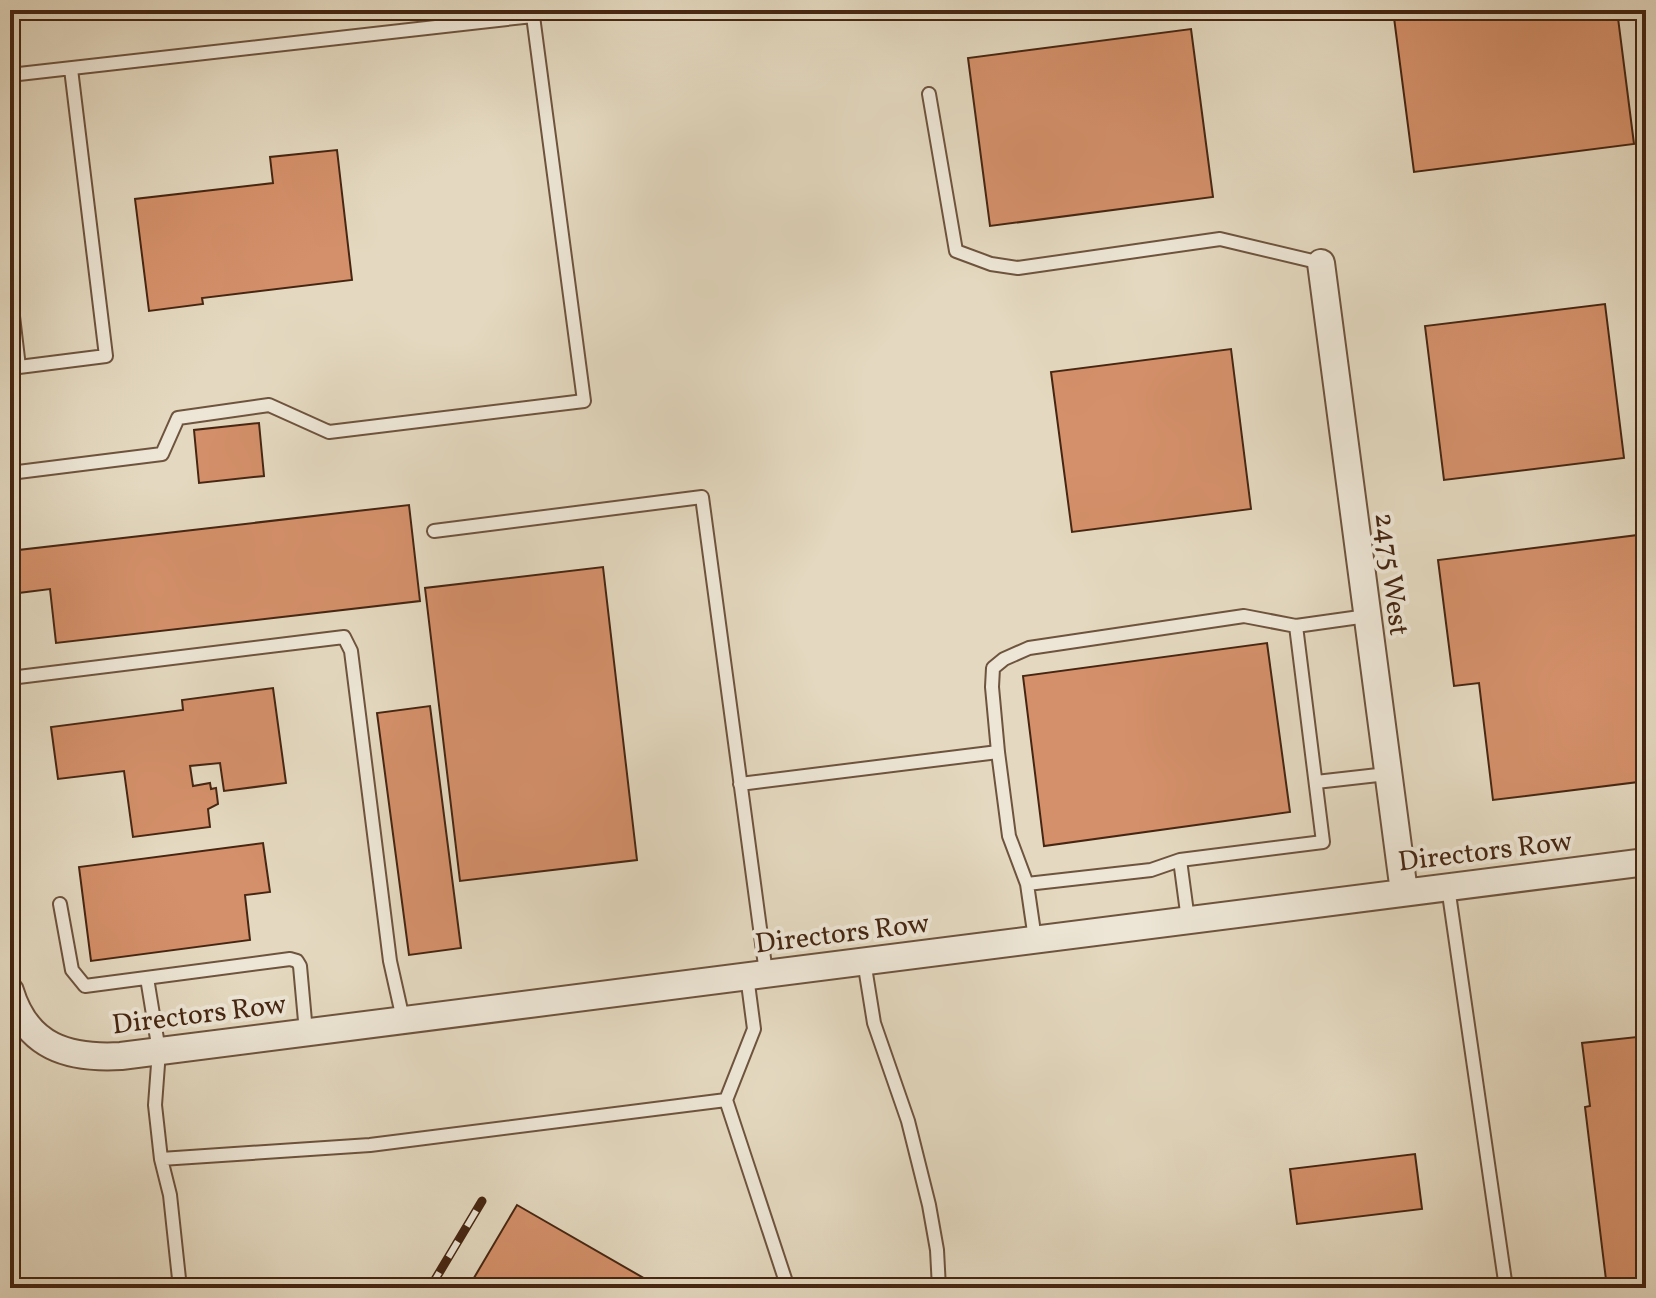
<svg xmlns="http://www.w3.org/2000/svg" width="1656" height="1298" font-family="Vollkorn,serif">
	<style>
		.building { fill: #d4906a; stroke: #462612; stroke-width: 2 }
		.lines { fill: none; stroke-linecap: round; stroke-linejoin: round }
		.lane-casing { stroke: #6e533e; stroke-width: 16 }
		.street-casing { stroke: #6e533e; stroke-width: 30 }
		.lane { stroke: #ede6d6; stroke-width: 12 }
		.street { stroke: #ede6d6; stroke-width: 26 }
		.rail-casing { stroke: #462612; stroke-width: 9 }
		.rail { stroke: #ede6d6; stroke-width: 6; stroke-dasharray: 18; stroke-linecap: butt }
		.labels { text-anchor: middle; stroke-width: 8; stroke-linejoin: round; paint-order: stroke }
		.street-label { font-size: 28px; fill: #462612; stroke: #ede6d6 }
	</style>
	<rect width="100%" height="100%" fill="#e4d9c0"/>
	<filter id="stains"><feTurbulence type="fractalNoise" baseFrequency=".0025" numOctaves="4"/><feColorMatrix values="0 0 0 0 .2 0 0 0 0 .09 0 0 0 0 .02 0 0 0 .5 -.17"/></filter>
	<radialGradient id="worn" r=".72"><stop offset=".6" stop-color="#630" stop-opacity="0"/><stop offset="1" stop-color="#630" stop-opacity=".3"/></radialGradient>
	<!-- building -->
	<path class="building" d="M1393,10H1617L1634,144L1414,172Z
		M1191,29L1213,197L990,226L968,58Z
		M337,150L352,280L202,298L203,304L149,311L135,199L273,183L270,157Z
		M1605,304L1624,458L1444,480L1425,326Z
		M1231,349L1251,509L1072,532L1051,372Z
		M259,423L264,476L199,483L194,430Z
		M409,505L420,601L56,643L50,589L10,594V551Z
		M1646,534V781L1493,800L1479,683L1454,686L1438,560Z
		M603,567L637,860L460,881L425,588Z
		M1267,643L1290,812L1044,846L1023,676Z
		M273,688L286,783L224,791L220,763L190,766L193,786L210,783L211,789L216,788L218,804L208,809L210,827L133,837L124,771L58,779L51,727L183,710L182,700Z
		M430,706L461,948L409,955L377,713Z
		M263,843L270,892L245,895L250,940L91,961L79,867Z
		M1646,1036V1288H1607L1585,1107L1590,1106L1582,1043Z
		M1415,1154L1422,1209L1297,1224L1290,1169Z
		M517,1205L661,1288H468Z"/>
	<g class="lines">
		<!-- lane casing -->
		<g class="lane-casing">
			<path id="lane" d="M10,75L533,16L584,401L329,432L269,405L178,418L162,454L10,473
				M929,94L956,251L991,264L1018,268L1220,239L1321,263
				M10,291L19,367L106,356L71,69
				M434,531L702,497L766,973
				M10,678L344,637L351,651L390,961L403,1019
				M998,752L992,687L993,668L1004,659L1029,648L1244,616L1296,626
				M1316,782L1387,774
				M740,784L998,752L1009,836L1027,884
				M1180,860L1188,920
				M1448,887L1506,1288
				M60,904L72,970L85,986L290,959L297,961L300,966L306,1032
				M1035,939L1027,884L1151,870L1180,860L1323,842L1296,626L1367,616
				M864,961L874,1023L908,1121L929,1205L937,1250L939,1288
				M147,978L159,1051L155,1105L161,1159L370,1145L726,1100L754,1029L747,976
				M726,1100L788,1288
				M161,1159L170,1195L180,1288"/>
		</g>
		<!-- street casing -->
		<g class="street-casing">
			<path id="street" d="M1321,263L1404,892
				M10,991C27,1047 68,1059 121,1056L1646,862"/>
		</g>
		<!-- lane -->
		<use href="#lane" class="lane"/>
		<!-- street -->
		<use href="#street" class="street"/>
		<!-- rail casing -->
		<g class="rail-casing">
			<path id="rail" d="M430,1288L482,1201"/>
		</g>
		<!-- rail -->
		<use href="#rail" class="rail"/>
	</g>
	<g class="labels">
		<!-- street labels -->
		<g class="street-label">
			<text transform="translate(1393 574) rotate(83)" y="10">2475 West</text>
			<text transform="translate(1485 850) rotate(-7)" y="10">Directors Row</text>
			<text transform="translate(842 932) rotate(-7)" y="10">Directors Row</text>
			<text transform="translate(199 1013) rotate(-7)" y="10">Directors Row</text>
		</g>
	</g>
	<!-- margin -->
	<rect width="1656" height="1298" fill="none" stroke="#e4d9c0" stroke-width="40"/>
	<rect x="12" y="12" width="1632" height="1274" fill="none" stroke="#462612" stroke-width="4"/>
	<rect x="20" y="20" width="1616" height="1258" fill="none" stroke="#462612" stroke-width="2"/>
	<rect width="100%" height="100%" filter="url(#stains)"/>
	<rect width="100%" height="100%" fill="url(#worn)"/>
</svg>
